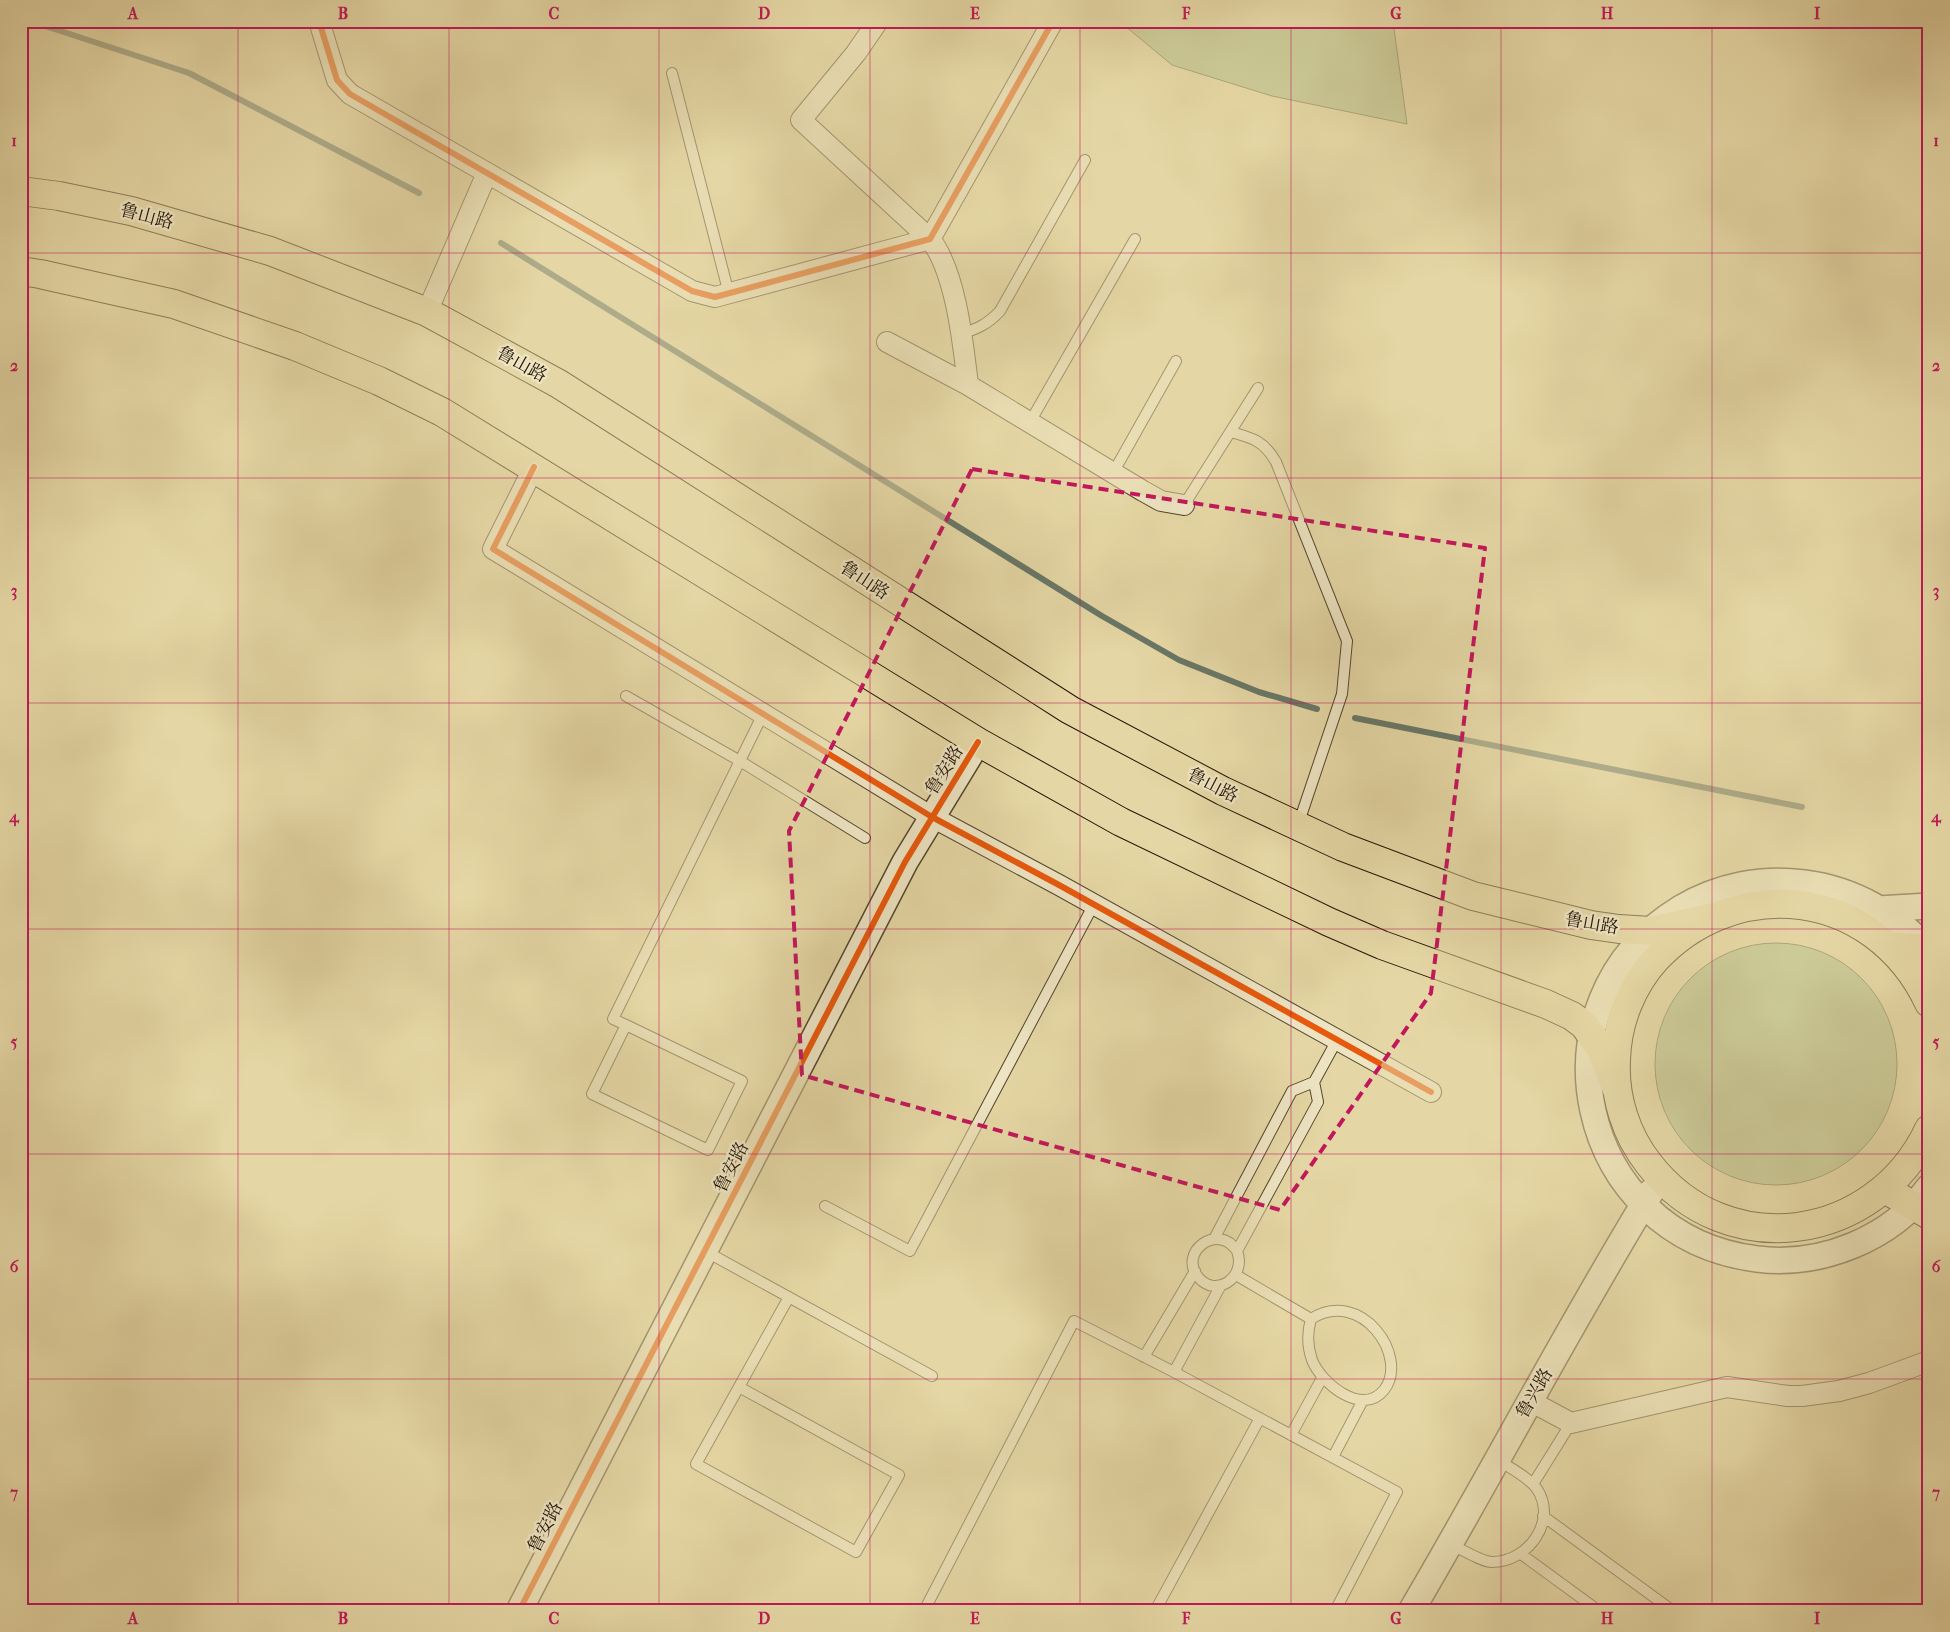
<svg xmlns="http://www.w3.org/2000/svg" width="1950" height="1632" font-family="'IM FELL French Canon','Noto Serif SC',serif">
	<style>
		.green { fill: #b0bf8a; stroke: #6a6a47 }
		.lines { fill: none; stroke-linecap: round; stroke-linejoin: round }
		.stream { stroke: #687767; stroke-width: 6 }
		.service-casing { stroke: #54462c; stroke-width: 12 }
		.minor-casing { stroke: #54462c; stroke-width: 22 }
		.tertiary-casing { stroke: #54462c; stroke-width: 28 }
		.trunk-casing { stroke: #231504; stroke-width: 30 }
		.service { stroke: #eee5c4; stroke-width: 10 }
		.minor { stroke: #eee5c4; stroke-width: 20 }
		.tertiary { stroke: #eee5c4; stroke-width: 25 }
		.trunk { stroke: #e5d7a5; stroke-width: 28 }
		.cycleway-casing { stroke: #eee5c4; stroke-width: 9 }
		.cycleway { stroke: #e8590c; stroke-width: 6 }
		.marked { fill: none; stroke: #c2185b; stroke-width: 4; stroke-dasharray: 10 6; stroke-linejoin: round }
		.grid { fill: none; stroke: #c2185b; stroke-width: 1; stroke-opacity: 0.55 }
		.labels { text-anchor: middle; stroke-width: 4.5; stroke-linejoin: round; paint-order: stroke }
		.street-label { font-size: 18px; fill: #231504; stroke: #eee5c4 }
		.neatline { fill: none; stroke: #c2185b; stroke-width: 2 }
		.grid-label { font-size: 16px; text-anchor: middle; font-weight: bold; fill: #c2185b }
	</style>
	<rect width="100%" height="100%" fill="#e5d7a5"/>
	<filter id="stains"><feTurbulence type="fractalNoise" baseFrequency=".004" numOctaves="4"/><feColorMatrix values="0 0 0 0 .2 0 0 0 0 .09 0 0 0 0 .02 0 0 0 .5 -.17"/></filter>
	<radialGradient id="worn" r=".72"><stop offset=".6" stop-color="#630" stop-opacity="0"/><stop offset="1" stop-color="#630" stop-opacity=".3"/></radialGradient>
	<!-- green -->
	<path class="green" d="M1119,21H1393L1407,124L1272,96L1172,65Z
		M1655 1064a121 121 0 1 1 242 0a121 121 0 1 1-242 0Z"/>
	<g class="lines">
		<!-- stream -->
		<path class="stream" d="M30,21L189,73L419,193
			M501,243L1102,616L1179,660L1259,692L1317,709
			M1355,718L1802,807"/>
		<!-- service casing -->
		<g class="service-casing">
			<path id="service" d="M672,73L729,294
				M961,334C977,329 988,324 1000,311L1085,160
				M1030,422L1135,239
				M1231,432C1253,438 1264,441 1276,462L1347,641L1342,694L1298,825
				M1113,473L1176,361
				M1184,505L1258,388
				M626,696L740,761L865,838
				M626,1025L592,1094L708,1150L742,1081L626,1025L613,1019L763,714
				M825,1206L910,1251L1094,904
				M1214,1239L1292,1091L1314,1082L1337,1040
				M705,1251L932,1376
				M1237,1251C1218,1222 1178,1252 1198,1277C1216,1299 1247,1277 1237,1251L1318,1102L1314,1082
				M1236,1275L1311,1319C1307,1333 1307,1346 1312,1360C1321,1383 1362,1417 1384,1390C1410,1357 1361,1287 1311,1319
				M1144,1357L1195,1271
				M1174,1372L1221,1285
				M739,1387L899,1475L856,1552L696,1464L789,1297
				M1291,1435L1322,1378
				M1333,1457L1363,1400
				M1533,1484L1571,1423
				M1543,1516L1673,1611
				M1450,1544C1461,1549 1482,1562 1492,1562C1528,1562 1558,1521 1537,1489C1530,1478 1508,1467 1497,1459
				M1521,1554L1599,1611
				M924,1611L1074,1321L1174,1372L1397,1492L1335,1611
				M1155,1611L1260,1418"/>
		</g>
		<!-- minor casing -->
		<g class="minor-casing">
			<path id="minor" d="M319,21L337,80L350,94L692,291L715,297L930,239L1053,21
				M878,21L856,53L801,120L930,239C956,272 963,343 968,385
				M427,312L487,173
				M887,342L968,385L1143,491L1161,501L1184,505
				M534,467L493,549L932,817L1059,885L1431,1092
				M1530,1401L1571,1423L1727,1387L1788,1396H1802L1839,1391L1869,1383L1929,1361"/>
		</g>
		<!-- tertiary casing -->
		<g class="tertiary-casing">
			<path id="tertiary" d="M1878,909L1929,906
				M1929,953C1899,914 1852,889 1804,883C1762,877 1718,886 1681,908C1525,1003 1577,1237 1757,1259C1821,1267 1891,1239 1929,1187
				M519,1611L905,862L978,742
				M1411,1611C1493,1472 1567,1329 1651,1192"/>
		</g>
		<!-- trunk casing -->
		<g class="trunk-casing">
			<path id="trunk" d="M21,191L59,196L131,211L270,251L427,312L559,384L1070,710L1223,791L1343,847L1473,896L1591,925L1619,929L1651,931L1718,916
				M21,271L40,274L174,304L295,346L379,381L442,412L978,742L1121,822L1329,922L1382,945L1546,1004L1572,1016L1584,1025L1601,1049L1617,1090
				M1888,946L1929,949
				M1929,1003C1903,947 1852,908 1790,904C1740,901 1692,921 1657,958C1632,985 1617,1022 1616,1060C1614,1097 1626,1135 1649,1164C1727,1265 1876,1242 1929,1129
				M1885,1189L1929,1215"/>
		</g>
		<!-- service -->
		<use href="#service" class="service"/>
		<!-- minor -->
		<use href="#minor" class="minor"/>
		<!-- tertiary -->
		<use href="#tertiary" class="tertiary"/>
		<!-- trunk -->
		<use href="#trunk" class="trunk"/>
		<!-- cycleway casing -->
		<g class="cycleway-casing">
			<path id="cycleway" d="M319,21L337,80L350,94L692,291L715,297L930,239L1053,21
				M534,467L493,549L932,817L1059,885L1431,1092
				M519,1611L905,862L978,742"/>
		</g>
		<!-- cycleway -->
		<use href="#cycleway" class="cycleway"/>
	</g>
	<!-- marked area -->
	<path d="M0 0H1950V1632H0ZM972,469L1485,548L1431,993L1280,1210L802,1075L789,831Z" fill="#e5d7a5" fill-opacity=".55" fill-rule="evenodd"/>
	<path class="marked" d="M972,469L1485,548L1431,993L1280,1210L802,1075L789,831Z"/>
	<!-- grid -->
	<path class="grid" d="M238,21V1611M449,21V1611M659,21V1611M870,21V1611M1080,21V1611M1291,21V1611M1501,21V1611M1712,21V1611M21,253H1929M21,478H1929M21,703H1929M21,929H1929M21,1154H1929M21,1379H1929"/>
	<g class="labels">
		<!-- street labels -->
		<g class="street-label">
			<text transform="translate(147 216) rotate(15)" y="6">鲁山路</text>
			<text transform="translate(522 364) rotate(29)" y="6">鲁山路</text>
			<text transform="translate(865 580) rotate(33)" y="6">鲁山路</text>
			<text transform="translate(944 770) rotate(-58)" y="6">鲁安路</text>
			<text transform="translate(1213 785) rotate(27)" y="6">鲁山路</text>
			<text transform="translate(1592 923) rotate(10)" y="6">鲁山路</text>
			<text transform="translate(731 1167) rotate(-63)" y="6">鲁安路</text>
			<text transform="translate(1534 1393) rotate(-60)" y="6">鲁兴路</text>
			<text transform="translate(545 1527) rotate(-63)" y="6">鲁安路</text>
		</g>
	</g>
	<!-- margin -->
	<rect width="1950" height="1632" fill="none" stroke="#e5d7a5" stroke-width="55"/>
	<rect x="28" y="28" width="1894" height="1576" class="neatline"/>
	<g class="grid-label">
		<text x="133" y="19">A</text>
		<text x="343" y="19">B</text>
		<text x="554" y="19">C</text>
		<text x="764" y="19">D</text>
		<text x="975" y="19">E</text>
		<text x="1186" y="19">F</text>
		<text x="1396" y="19">G</text>
		<text x="1607" y="19">H</text>
		<text x="1817" y="19">I</text>
		<text x="14" y="146">1</text>
		<text x="1936" y="146">1</text>
		<text x="14" y="371">2</text>
		<text x="1936" y="371">2</text>
		<text x="14" y="596">3</text>
		<text x="1936" y="596">3</text>
		<text x="14" y="822">4</text>
		<text x="1936" y="822">4</text>
		<text x="14" y="1047">5</text>
		<text x="1936" y="1047">5</text>
		<text x="14" y="1272">6</text>
		<text x="1936" y="1272">6</text>
		<text x="14" y="1498">7</text>
		<text x="1936" y="1498">7</text>
		<text x="133" y="1624">A</text>
		<text x="343" y="1624">B</text>
		<text x="554" y="1624">C</text>
		<text x="764" y="1624">D</text>
		<text x="975" y="1624">E</text>
		<text x="1186" y="1624">F</text>
		<text x="1396" y="1624">G</text>
		<text x="1607" y="1624">H</text>
		<text x="1817" y="1624">I</text>
	</g>
	<rect width="100%" height="100%" filter="url(#stains)"/>
	<rect width="100%" height="100%" fill="url(#worn)"/>
</svg>
